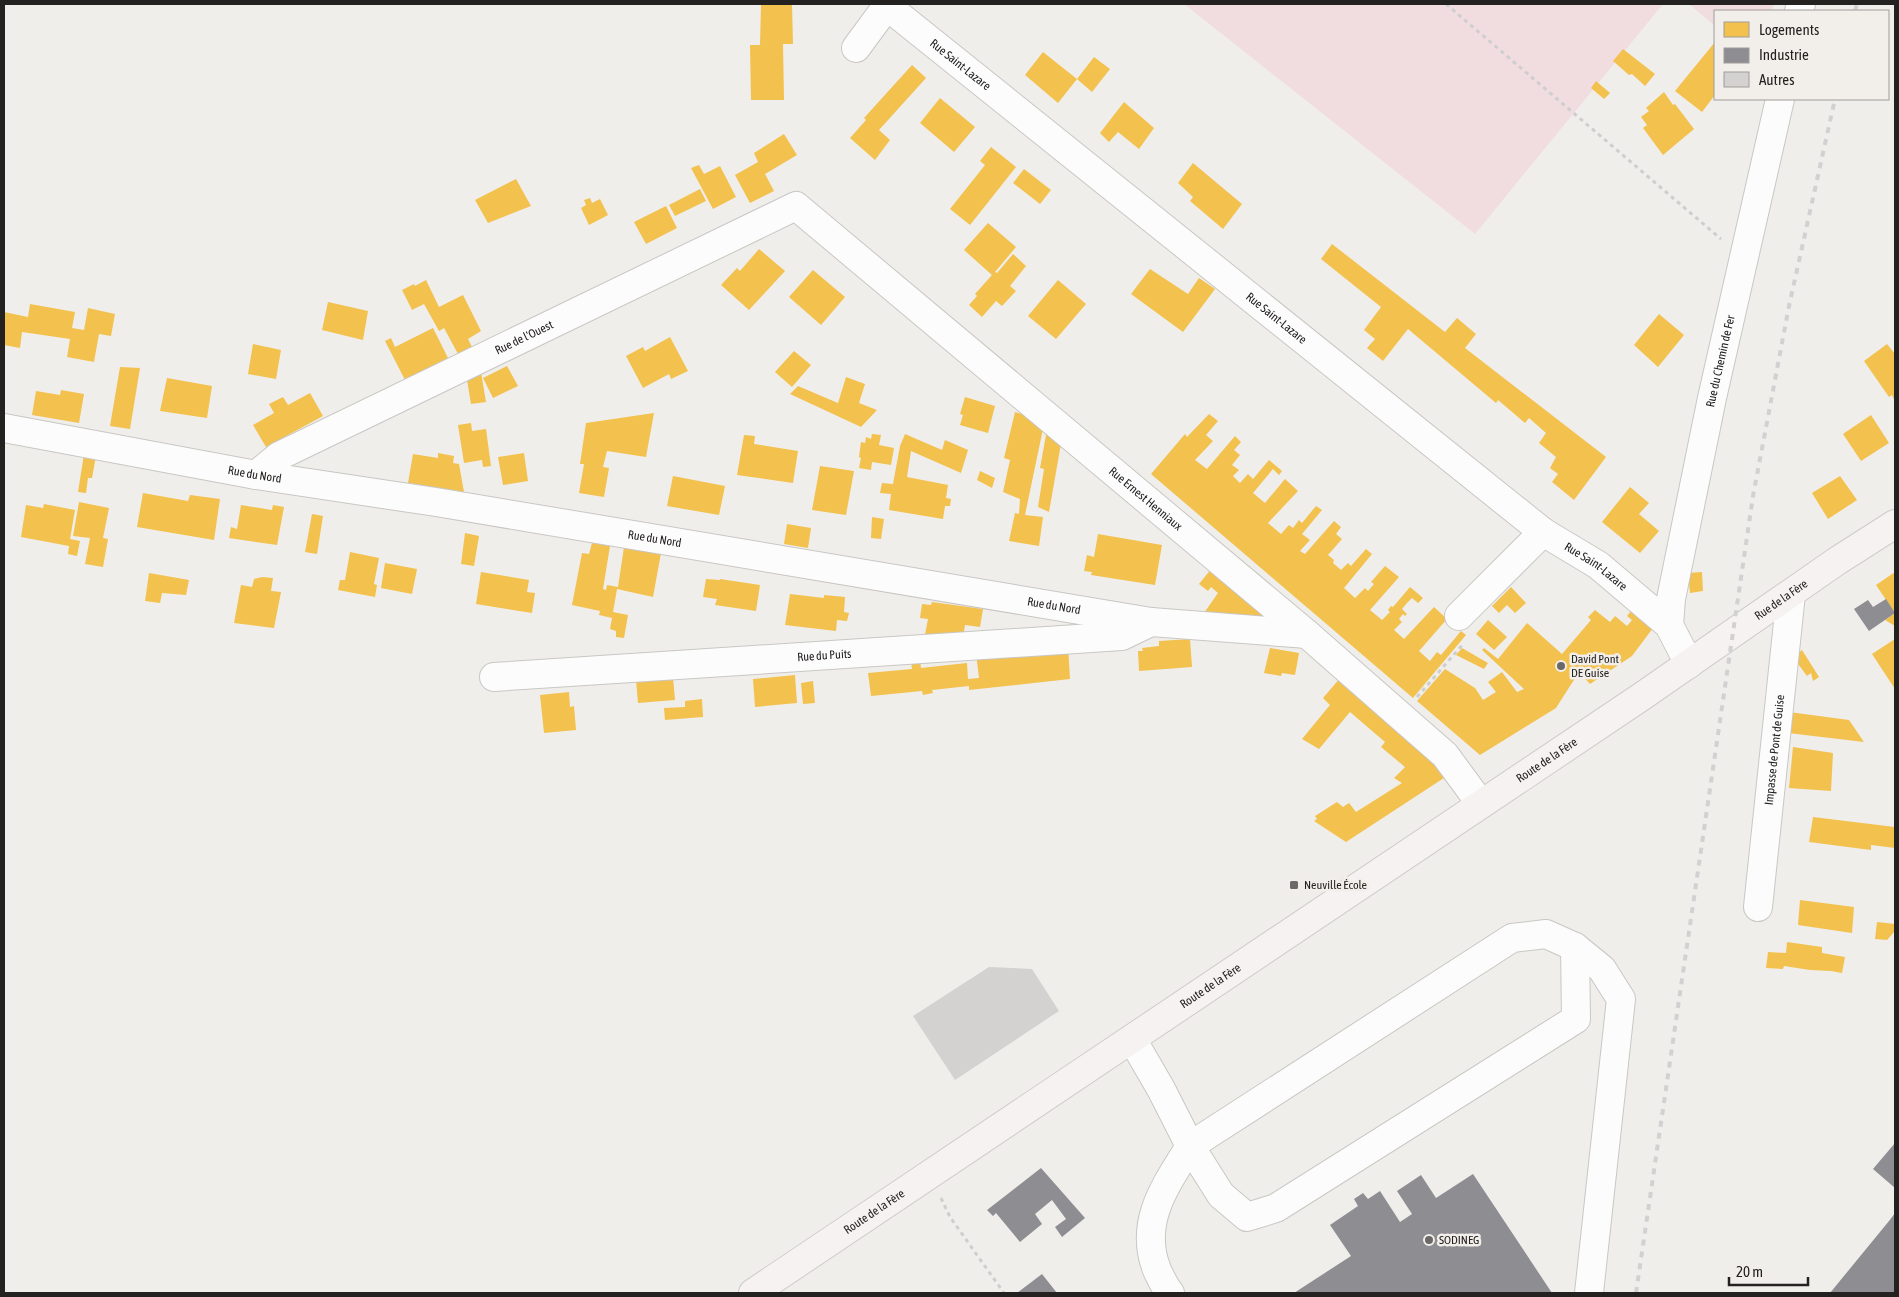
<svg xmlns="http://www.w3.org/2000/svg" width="1899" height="1297" font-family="'Asap Condensed',sans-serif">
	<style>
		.green { fill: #f1dddf }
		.homes { fill: #f2c14e }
		.industry { fill: #8d8d92 }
		.building { fill: #d3d2d0 }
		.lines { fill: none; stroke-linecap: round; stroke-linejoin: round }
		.minor-casing { stroke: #c8c7c4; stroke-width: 30 }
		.major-casing { stroke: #cecccb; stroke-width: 30 }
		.path { stroke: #cfcece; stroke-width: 3; stroke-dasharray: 4 4; stroke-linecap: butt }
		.minor { stroke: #fdfcfc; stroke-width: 28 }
		.major { stroke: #f6f2f1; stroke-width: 28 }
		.rail { stroke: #d1d1d1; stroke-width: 4; stroke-dasharray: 6 6; stroke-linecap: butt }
		.poi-dot { fill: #6b6968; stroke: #f2eee9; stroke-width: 2 }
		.labels { text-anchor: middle; stroke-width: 5; stroke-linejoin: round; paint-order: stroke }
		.street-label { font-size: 12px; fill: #242221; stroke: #f2eee9 }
		.poi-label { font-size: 12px; fill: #242221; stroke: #f2eee9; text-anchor: start }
	</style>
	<rect width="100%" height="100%" fill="#f0eeeb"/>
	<!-- green -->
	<path class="green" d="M1184,4H1663L1475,234Z
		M1689,4H1774L1772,11H1715V26Z"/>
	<!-- homes -->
	<path class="homes" d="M761,4H792L793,44H783L784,100H751L750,45H760Z
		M1715,42V95L1702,112L1675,91Z
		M1623,49L1655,74L1645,86L1632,74L1629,75L1613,61Z
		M1043,52L1077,79L1058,103L1025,75Z
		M1094,57L1110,69L1092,92L1077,79Z
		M912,65L926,78L879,130L890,140L875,160L850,138L866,120L864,118Z
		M1596,81L1610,93L1604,99L1591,88Z
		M1664,92L1673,105L1675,104L1694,129L1663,155L1643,128L1647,125L1641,117L1649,111L1646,108Z
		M940,98L975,127L954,152L920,123Z
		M1124,102L1154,128L1139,149L1118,132L1109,142L1100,133Z
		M784,134L797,155L765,174L774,191L750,203L735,175L758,162L754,153Z
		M991,147L1016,167L970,225L950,209L985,165L980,161Z
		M1193,163L1242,204L1223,229L1190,201L1193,197L1178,183Z
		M699,165L704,174L720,166L736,197L713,209L691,168Z
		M1024,169L1051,190L1040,204L1013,183Z
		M516,179L531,206L488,223L475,200Z
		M700,189L706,201L675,216L669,205Z
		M590,198L592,203L600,199L608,215L589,225L581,208L586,205L584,200Z
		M666,206L677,228L646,244L634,222Z
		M988,223L1016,247L995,272L997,273L1013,254L1026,266L1010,286L1016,291L1002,306L996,301L982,317L969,305L977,296L975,294L992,275L964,250Z
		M1332,244L1445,332L1457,318L1476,334L1465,348L1606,457L1574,500L1552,482L1558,474L1550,468L1556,457L1539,443L1546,433L1529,418L1525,423L1498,400L1496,403L1408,329L1383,361L1367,348L1375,339L1364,330L1381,307L1321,259Z
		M759,249L785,271L749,310L721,285L737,268L740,271Z
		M1150,269L1188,294L1199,278L1215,289L1183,332L1131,294Z
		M813,270L845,297L821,325L789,297Z
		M426,280L439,307L463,295L481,331L468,339L472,347L458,354L444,328L439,331L424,304L412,310L402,290L414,284L415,286Z
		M1058,280L1086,304L1056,339L1028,316Z
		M328,302L368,311L363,340L322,330Z
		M30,304L75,312L72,328L84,330L88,308L115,314L111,336L99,334L94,362L67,357L70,339L22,332L20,348L4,345V312L28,317Z
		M1659,314L1684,335L1658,367L1634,345Z
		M433,328L448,358L405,380L385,341L391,338L395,347Z
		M670,337L688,371L671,379L669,374L643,388L626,356L643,347L645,351Z
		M253,344L281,350L276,379L248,374Z
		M1887,344L1895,354V401L1892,395L1889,397L1864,361Z
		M794,351L811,365L792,387L775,372Z
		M480,366L486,402L471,404L466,374Z
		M507,366L518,386L493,398L483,378Z
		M120,367L140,368L130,429L110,426Z
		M846,377L865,384L859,403L877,410L861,427L790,394L798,386L838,403Z
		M167,378L212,386L207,418L160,411Z
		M61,390L84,394L79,423L32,415L36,391L60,395Z
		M310,393L323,416L266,447L253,425L274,413L269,404L283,397L288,405Z
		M965,397L995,406L988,433L960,425L963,415L960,414Z
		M1015,412L1031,417L1044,424L1025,515L1043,517L1039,546L1009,541L1015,513L1019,514L1020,499L1003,492L1010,460L1004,458Z
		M654,413L646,457L607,451L603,467L609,468L604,497L579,493L584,464H580L586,423Z
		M1209,414L1218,421L1206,435L1213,441L1195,460L1207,469L1235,436L1241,442L1234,450L1240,455L1232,465L1239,470L1233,476L1240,483L1248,474L1253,479L1269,460L1282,471L1279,475L1273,469L1253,493L1265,503L1285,479L1298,491L1268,523L1281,534L1289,525L1293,528L1299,520L1302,523L1316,506L1322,510L1302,534L1310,540L1300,551L1305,554L1334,521L1341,527L1336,534L1342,539L1328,555L1334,560L1333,563L1341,570L1348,563L1351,566L1366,549L1372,554L1344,588L1355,598L1365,588L1368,591L1374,584L1371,582L1385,566L1399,577L1370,610L1382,620L1390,612L1388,610L1391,606L1393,607L1410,587L1416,592L1423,598L1418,603L1412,598L1407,603L1402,609L1407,614L1405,616L1403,614L1399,619L1402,622L1394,630L1404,639L1434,607L1447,619L1419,651L1430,661L1437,652L1441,655L1461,631L1466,635L1413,698L1151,474L1185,434L1187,437Z
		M1871,415L1889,443L1861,461L1843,434Z
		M471,423L472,431L486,429L491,466L483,467L482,460L464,463L458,425Z
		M872,434L881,435L879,445L894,448L891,465L872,462L871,470L859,468L861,458L859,457L861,442L865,443L866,437L871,439Z
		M905,434L942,450L945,440L968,450L961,473L911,451L907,477L948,485L946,498L951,499L950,506H945L943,519L889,510L891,494L880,493L882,483L893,484L900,446Z
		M744,435L755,436L754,444L798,451L793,483L737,475Z
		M1046,435L1062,438L1049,512L1038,507L1044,469L1040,468Z
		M438,453L454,456L453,463L459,464L464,492L408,483L413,454L438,458Z
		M524,453L528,481L503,485L498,457Z
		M84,454L96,456L92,478H88L86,493L78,492Z
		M820,466L854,471L846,515L812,510Z
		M980,471L995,478L992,488L977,480Z
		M673,476L725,486L719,515L667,506Z
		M1840,476L1857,500L1828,519L1812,493Z
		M1630,487L1649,503L1639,514L1659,531L1640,553L1602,522Z
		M143,493L188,501L190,495L220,499L214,540L137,527Z
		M79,502L109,508L103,538L108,539L103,567L85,564L90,538L73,536Z
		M44,504L75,510L70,539L80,541L77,556L68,554L69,546L21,537L26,505L43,508Z
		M241,505L272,510L273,505L284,507L277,545L229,538L231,527L237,529Z
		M312,514L323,516L317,554L305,552Z
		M872,517L884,519L881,539L871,538Z
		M787,524L811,528L808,548L784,544Z
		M465,533L479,536L474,566L461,564Z
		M1098,534L1162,545L1155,585L1091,575L1092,572L1084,571L1087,555L1094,557Z
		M592,543L610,546L603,589L606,590L607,585L618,587L624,547L661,553L653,597L617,589L613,612L628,615L624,638L616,637V631L610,629L612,618L599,615L600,611L572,605L582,553L589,554Z
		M350,552L379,558L374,584L377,585L375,597L338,590L340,580H345Z
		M385,563L417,569L412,594L381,588Z
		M1212,568L1270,616L1269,624L1204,613L1218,593L1211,587L1208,591L1199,584Z
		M481,572L529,580L527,592L535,593L532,613L476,604Z
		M1702,572L1703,591L1690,593L1688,573Z
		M1895,572V626L1885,620L1895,613L1876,585Z
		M149,573L189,580L186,595L162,593L160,603L145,601Z
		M262,577L273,578L271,591L281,592L274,628L234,623L241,585L252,587L254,579Z
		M706,579L720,580V579L760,585L756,611L715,605L717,599L703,597Z
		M1511,587L1526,603L1515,613L1507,605L1499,613L1492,606Z
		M790,594L824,598V595L845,597L844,612L849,613L847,621L837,620L836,631L785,625Z
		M932,602L983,609L980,627L965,625L963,638L924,640L928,619L920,618L922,604L931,605Z
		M1595,610L1610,622L1615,616L1627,626L1632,620L1627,616L1631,611L1653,628L1632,656L1590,684L1579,672L1556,708L1480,755L1417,701L1445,669L1475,688L1483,700L1496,692L1488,682L1502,672L1517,692L1524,689L1482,650L1484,648L1498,659L1527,623L1562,654L1591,620L1588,617Z
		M1488,620L1507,637L1494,650L1476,634Z
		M1190,639L1192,667L1139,671L1138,651H1143L1142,648L1159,646V641Z
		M1895,639V689L1872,654Z
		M1068,646L1070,679L969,690V686L932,690L933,693L923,695L922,691L871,696L868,673L912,669L911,661L920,660L921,668L967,663L968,679L979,678L976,653Z
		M1270,648L1299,653L1295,675L1282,673L1281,676L1264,673Z
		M1462,648L1488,663L1484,669L1456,655Z
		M1802,650L1819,677L1813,681L1811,673L1807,676L1793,657Z
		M795,675L797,703L755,707L753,679Z
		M673,677L675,700L638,703L636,680Z
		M1341,677L1433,755L1429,760L1447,776L1346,842L1314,821L1317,819L1315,816L1337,802L1343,807L1349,803L1356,812L1402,783L1394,778L1405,767L1381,747L1385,742L1350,712L1319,749L1302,739L1330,705L1323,698Z
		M813,681L815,703L803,704L801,683Z
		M569,692L570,707L574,706L576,730L544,733L540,695Z
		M702,699L703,717L665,720L664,708L685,707V701Z
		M1789,712L1849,720L1864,742L1788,733Z
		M1793,747L1833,753L1831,791L1789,788Z
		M1813,817L1895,827V848L1871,845V850L1809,842Z
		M1800,900L1854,907L1852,933L1798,925Z
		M1877,922L1895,924V931L1887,940L1875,939Z
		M1787,942L1822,947V953L1845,957L1842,973L1831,971L1810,970L1784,966L1783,969L1766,968L1768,952L1786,953Z"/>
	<!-- industry -->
	<path class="industry" d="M1886,599L1895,613L1869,631L1854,609L1868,600L1873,607Z
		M1895,1143V1188L1873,1169Z
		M1041,1168L1085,1218L1062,1237L1055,1227L1066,1219L1052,1200L1035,1214L1042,1224L1020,1242L996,1213L993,1216L987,1210Z
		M1473,1174L1552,1293H1294L1351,1256L1330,1225L1358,1206L1354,1199L1363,1193L1368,1199L1380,1191L1400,1222L1412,1214L1397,1191L1421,1175L1436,1198Z
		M1895,1213V1293H1830L1889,1221Z
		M1042,1274L1057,1293H1017Z"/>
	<!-- building -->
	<path class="building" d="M989,967L1032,969L1059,1011L955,1080L913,1016Z"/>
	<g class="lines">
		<!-- minor casing -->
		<g class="minor-casing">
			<g id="minor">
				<path id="s1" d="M887,6L1543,532L1598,565L1669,625L1689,664"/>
				<path d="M1799,11L1801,4"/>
				<path d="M856,48L887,6V4"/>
				<path id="s2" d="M4,428L256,475L436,502L1151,622L1307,634"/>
				<path id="s3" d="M256,475L279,456L796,206L1307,634L1445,755L1481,804"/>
				<path d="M1459,616L1543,532"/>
				<path id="s4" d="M1669,625L1671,599L1712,398L1780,99"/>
				<path id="s5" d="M494,677L1122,636L1151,622"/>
				<path id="s6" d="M1758,907L1791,594"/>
				<path d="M1132,1039L1161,1089L1190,1146L1221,1195L1247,1217L1276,1208L1576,1019L1575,947"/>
				<path d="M1170,1293C1164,1286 1161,1278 1157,1270C1138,1222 1166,1185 1190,1146L1512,938L1546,934L1575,947L1602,969L1621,999L1589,1293"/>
			</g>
		</g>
		<!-- major casing -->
		<g class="major-casing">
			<g id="major">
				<path id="s7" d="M753,1293L1641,697L1837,561L1895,524"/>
			</g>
		</g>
		<!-- path -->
		<path class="path" d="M1446,4L1721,239
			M1417,697L1464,643
			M941,1198L950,1217L1004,1293"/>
		<!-- minor -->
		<use href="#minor" class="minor"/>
		<!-- major -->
		<use href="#major" class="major"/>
		<!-- rail -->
		<path class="rail" d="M1855,11L1857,4
			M1636,1293L1753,496L1789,306L1835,99"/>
	</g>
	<!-- markers -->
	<g class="poi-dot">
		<circle cx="1561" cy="666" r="5"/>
		<rect x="1289" y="880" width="10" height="10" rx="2.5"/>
		<circle cx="1429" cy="1240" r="5"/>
	</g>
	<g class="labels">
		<!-- street labels -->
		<g class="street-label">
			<text dy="4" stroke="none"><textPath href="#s1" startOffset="94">Rue Saint-Lazare</textPath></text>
			<text dy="4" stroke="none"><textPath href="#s1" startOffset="499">Rue Saint-Lazare</textPath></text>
			<text dy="4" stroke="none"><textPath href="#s3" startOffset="302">Rue de l'Ouest</textPath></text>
			<text dy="4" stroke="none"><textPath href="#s4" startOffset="269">Rue du Chemin de Fer</textPath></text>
			<text dy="4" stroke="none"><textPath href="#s2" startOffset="255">Rue du Nord</textPath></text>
			<text dy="4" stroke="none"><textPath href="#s3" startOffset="1060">Rue Ernest Henniaux</textPath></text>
			<text dy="4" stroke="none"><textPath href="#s2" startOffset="660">Rue du Nord</textPath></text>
			<text dy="4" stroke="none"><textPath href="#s1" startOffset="904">Rue Saint-Lazare</textPath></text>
			<text dy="4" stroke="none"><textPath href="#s7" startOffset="1240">Rue de la Fère</textPath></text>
			<text dy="4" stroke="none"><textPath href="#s2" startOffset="1065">Rue du Nord</textPath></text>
			<text dy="4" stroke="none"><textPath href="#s5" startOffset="331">Rue du Puits</textPath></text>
			<text dy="4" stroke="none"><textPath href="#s6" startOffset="158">Impasse de Pont de Guise</textPath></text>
			<text dy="4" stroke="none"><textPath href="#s7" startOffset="956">Route de la Fère</textPath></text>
			<text dy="4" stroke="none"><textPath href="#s7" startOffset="551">Route de la Fère</textPath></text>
			<text dy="4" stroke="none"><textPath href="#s7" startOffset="146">Route de la Fère</textPath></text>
		</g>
		<!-- poi labels -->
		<g class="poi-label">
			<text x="1571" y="663">David Pont<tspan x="1571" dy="14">DE Guise</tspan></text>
			<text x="1304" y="889">Neuville École</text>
			<text x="1439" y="1244">SODINEG</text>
		</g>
	</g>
	<!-- border -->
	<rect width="1899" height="1297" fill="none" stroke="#242221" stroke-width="10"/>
	<!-- legend -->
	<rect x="1714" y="10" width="175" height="90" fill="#f2eee9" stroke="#a09c99"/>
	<rect x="1724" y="22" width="25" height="15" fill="#f2c14e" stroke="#a09c99"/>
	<text x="1759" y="35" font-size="15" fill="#242221">Logements</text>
	<rect x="1724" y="48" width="25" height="15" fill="#8d8d92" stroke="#a09c99"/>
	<text x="1759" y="60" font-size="15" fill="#242221">Industrie</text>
	<rect x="1724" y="72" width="25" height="15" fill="#d3d2d0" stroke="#a09c99"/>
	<text x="1759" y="85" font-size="15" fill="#242221">Autres</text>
	<!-- scale -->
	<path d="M1729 1277v8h79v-8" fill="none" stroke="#242221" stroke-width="2.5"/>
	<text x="1736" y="1277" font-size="15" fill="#242221" stroke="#f2eee9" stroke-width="4" paint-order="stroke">20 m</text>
</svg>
